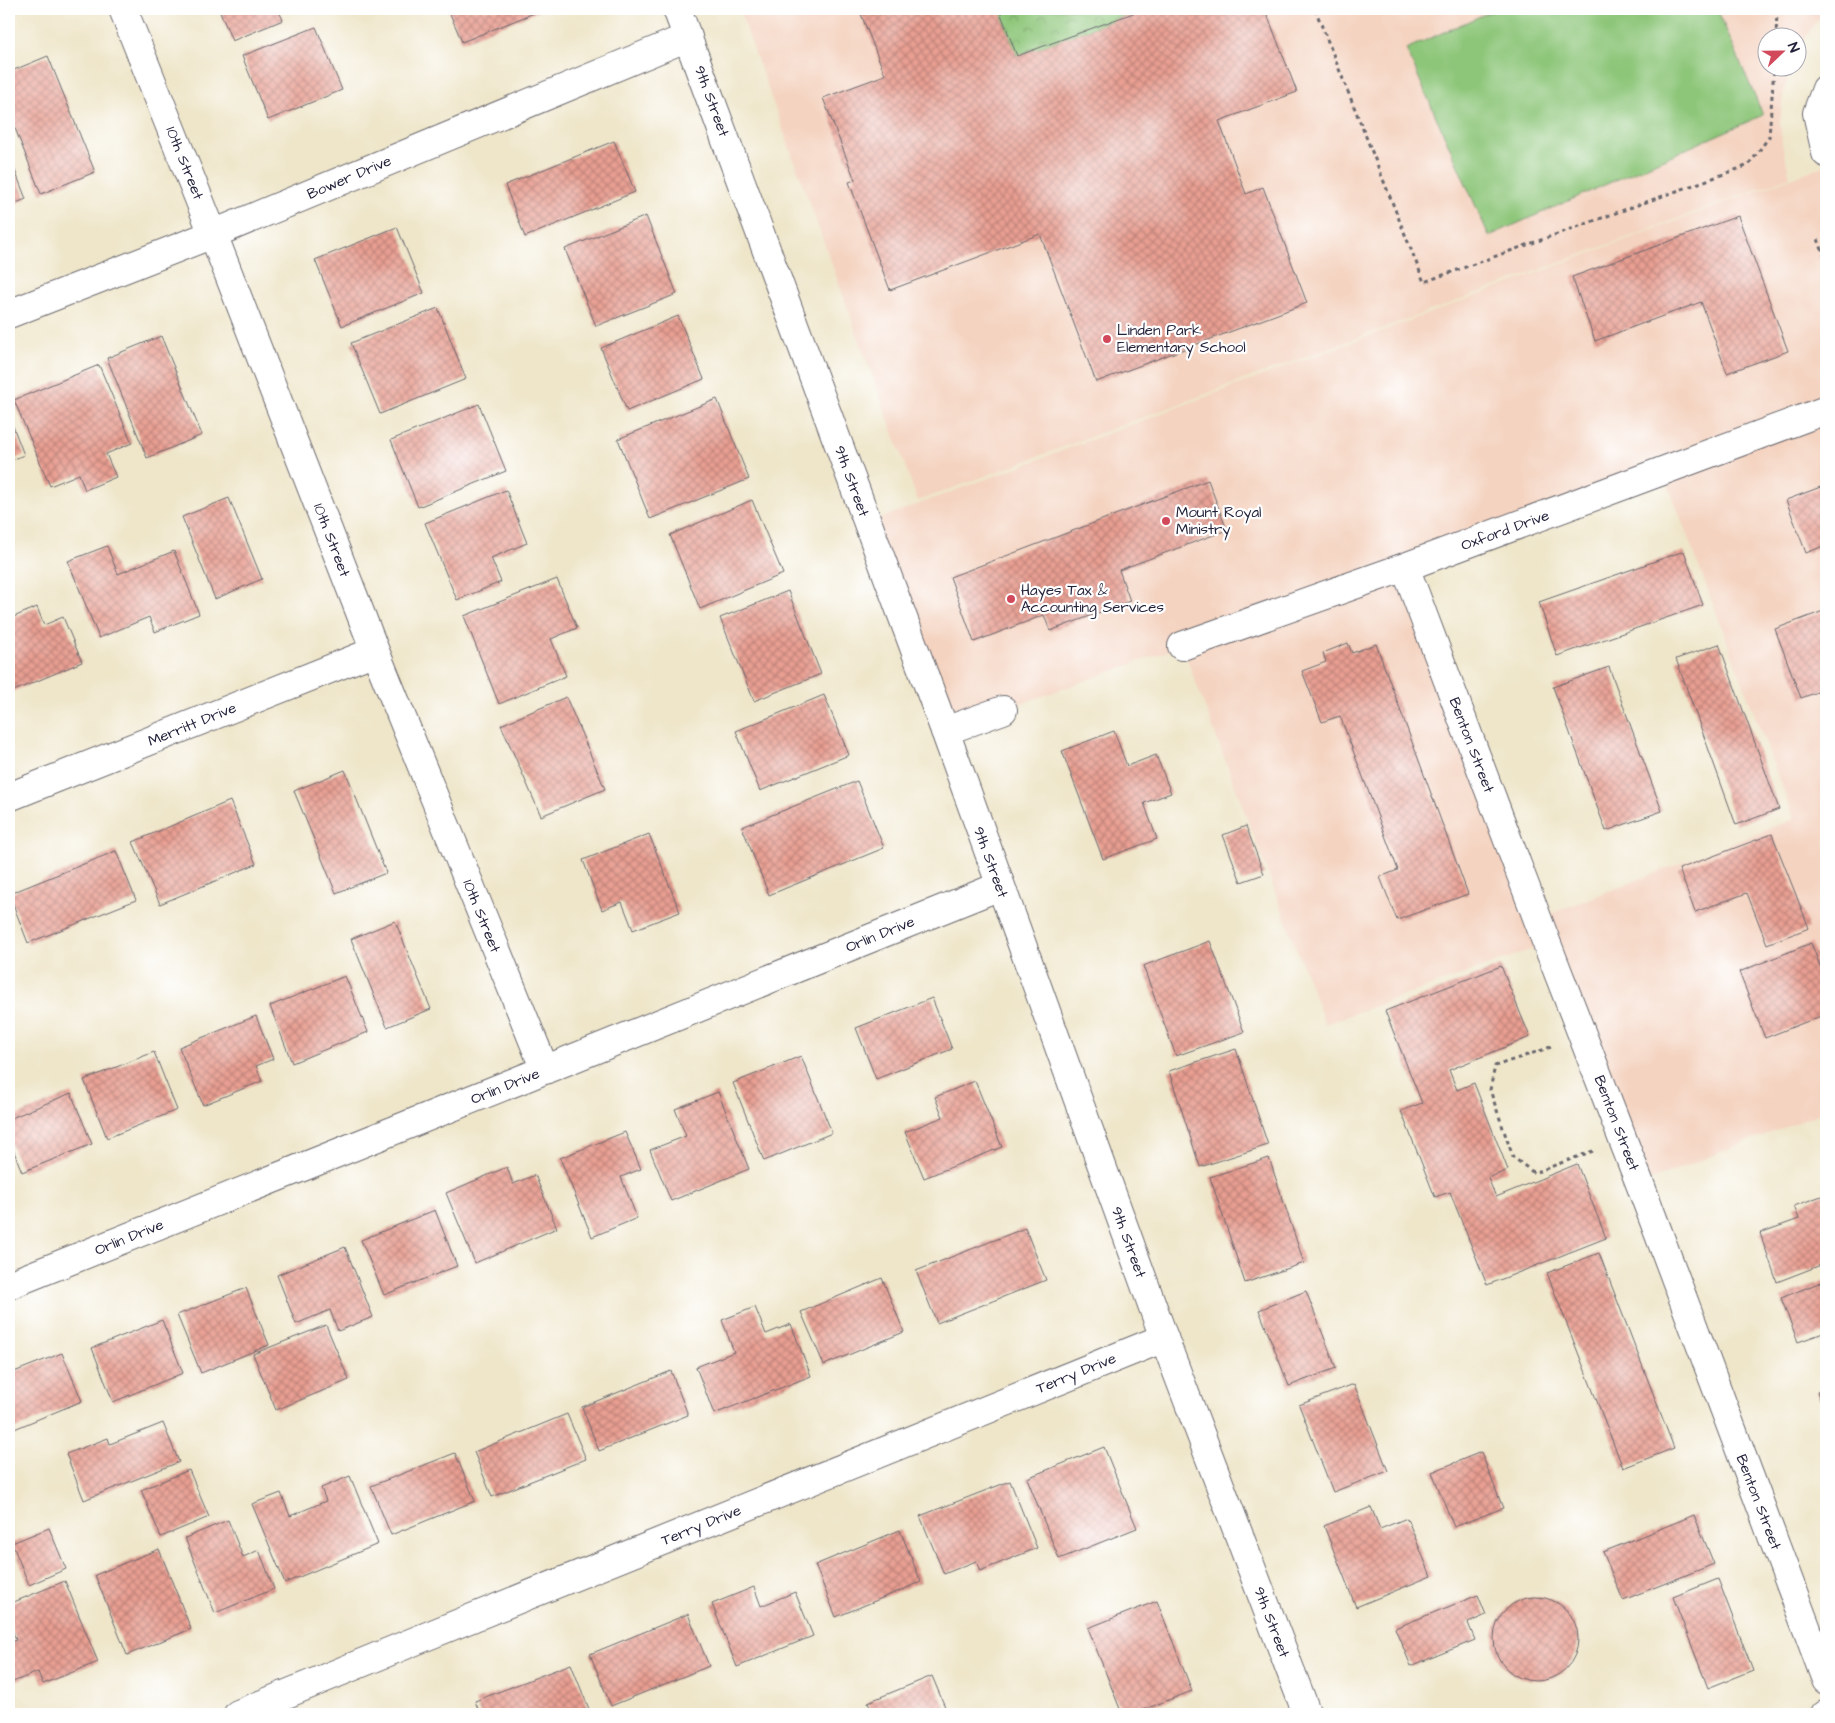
<svg xmlns="http://www.w3.org/2000/svg" width="1835" height="1723" font-family="'Architects Daughter',sans-serif">
	<style>
		.built { fill: #f4d3c0; fill-rule: evenodd }
		.park { fill: url(#park-crowns); stroke: #58745a }
		.garden { fill: #8dc679; stroke: #58745a }
		.building { fill: url(#building-cross-hatch) }
		.lines { fill: none; stroke-linecap: round; stroke-linejoin: round }
		.street-casing { stroke: #6a676d; stroke-width: 30 }
		.secondary-casing { stroke: #6a676d; stroke-width: 30 }
		.path { stroke: #6a676d; stroke-width: 3; stroke-dasharray: 4 4; stroke-linecap: butt }
		.street { stroke: #fff; stroke-width: 28 }
		.secondary { stroke: #fff; stroke-width: 28 }
		.poi-dot { fill: #d1495b; stroke: #fff; stroke-width: 2 }
		.labels { text-anchor: middle; stroke-width: 4.5; stroke-linejoin: round; paint-order: stroke }
		.street-label { font-size: 15px; fill: #22223b; stroke: #fff }
		.poi-label { font-size: 15px; fill: #22223b; stroke: #fff; text-anchor: start }
	</style>
	<defs>
		<pattern id="park-crowns" width="20" height="18" patternUnits="userSpaceOnUse" patternTransform="scale(1.25)"><rect width="20" height="18" fill="#8dc679"/><path d="M2 6a3 3 0 1 1 6 0M12 15a3 3 0 1 1 6 0" fill="none" stroke="#73a064"/></pattern>
		<pattern id="building-cross-hatch" width="8" height="8" patternUnits="userSpaceOnUse" patternTransform="scale(1.25)"><rect width="8" height="8" fill="#e99f92"/><path d="M0 0l8 8M0 8l8-8" fill="none" stroke="#bc8178"/></pattern>
	</defs>
	<rect width="100%" height="100%" fill="#fff"/>
	<filter id="ink" filterUnits="userSpaceOnUse"><feTurbulence type="fractalNoise" baseFrequency=".02" numOctaves="2"/><feDisplacementMap in="SourceGraphic" scale="10" xChannelSelector="R" yChannelSelector="G"/><feConvolveMatrix kernelMatrix="1 2 1 2 8 2 1 2 1" color-interpolation-filters="sRGB"/></filter>
	<filter id="wash" filterUnits="userSpaceOnUse"><feTurbulence type="fractalNoise" baseFrequency=".0096" numOctaves="4" result="noise"/><feDisplacementMap in="SourceGraphic" scale="20" xChannelSelector="R" yChannelSelector="G"/><feGaussianBlur stdDeviation="1.12" result="paint"/><feColorMatrix in="noise" values="0 0 0 0 0 0 0 0 0 0 0 0 0 0 0 0 0 1.4 0 .05"/><feComposite in="paint" operator="in"/></filter>
	<g filter="url(#wash)">
		<rect width="100%" height="100%" fill="#efe6ca"/>
		<!-- built -->
		<path class="built" d="M739,9H1826V10L1813,26L1798,50V38H1768V68H1790L1783,95L1780,122L1782,143L1790,177L918,501Z
			M1826,165V1111L1640,1184L1547,944L1325,1024L1182,646L945,731L868,523ZM1663,471L1794,819L1537,919L1405,567Z"/>
		<!-- park -->
		<path class="park" d="M999,9H1144L1017,56Z"/>
		<!-- garden -->
		<path class="garden" d="M1496,9H1717L1763,115L1489,236L1406,49Z"/>
		<g id="blocks">
			<!-- building -->
			<path class="building" d="M219,9H278L283,20L232,41Z
				M448,9H544L462,42Z
				M859,9H999L1017,56L1144,9H1265L1297,92L1219,121L1246,194L1263,187L1307,303L1096,382L1040,234L890,290L849,182L855,180L823,98L885,75Z
				M316,27L342,90L268,120L242,56Z
				M48,56L95,172L41,194L9,113V72Z
				M614,141L635,192L525,237L505,185Z
				M9,155L26,199L9,206Z
				M646,216L677,294L596,326L565,249Z
				M1738,216L1788,351L1727,373L1701,302L1595,341L1572,277Z
				M397,227L424,293L342,326L315,260Z
				M438,308L466,379L380,414L351,343Z
				M678,316L704,379L627,411L601,348Z
				M161,336L202,435L147,458L107,358Z
				M99,365L132,443L106,454L116,477L85,490L79,474L50,486L14,400Z
				M717,399L749,479L650,519L618,439Z
				M479,404L506,471L418,507L391,440Z
				M9,416L24,455L9,461Z
				M1208,480L1227,530L1119,570L1130,601L1050,631L1044,615L974,642L950,577Z
				M1826,485V545L1806,553L1786,500Z
				M506,490L527,543L491,558L501,582L457,600L425,523Z
				M229,498L262,579L215,599L182,517Z
				M752,500L783,574L700,609L670,535Z
				M107,546L118,574L174,551L199,614L155,632L149,617L99,638L68,561Z
				M1684,551L1703,605L1557,656L1539,602Z
				M557,579L577,628L551,639L566,676L499,704L464,616Z
				M788,591L821,674L754,701L720,618Z
				M37,607L44,625L63,617L82,662L9,693V619Z
				M1826,610V689L1801,698L1775,629Z
				M1348,643L1352,653L1376,644L1468,894L1397,920L1380,877L1398,870L1340,716L1322,722L1302,671L1326,662L1323,653Z
				M1719,644L1779,809L1736,825L1676,659Z
				M1609,667L1662,811L1606,831L1553,687Z
				M824,695L849,755L760,791L736,731Z
				M566,697L605,789L541,816L501,725Z
				M1114,731L1127,766L1156,755L1171,793L1144,803L1157,839L1103,859L1062,751Z
				M345,770L386,873L336,893L294,791Z
				M857,781L884,848L769,895L742,827Z
				M230,801L256,864L160,904L133,842Z
				M1246,826L1264,874L1241,882L1223,835Z
				M649,834L680,912L633,930L622,902L602,910L583,860Z
				M1772,834L1809,928L1767,944L1747,893L1695,912L1679,869Z
				M116,851L136,900L28,943L9,894Z
				M395,921L431,1009L387,1027L351,939Z
				M1210,941L1244,1032L1176,1056L1143,966Z
				M1811,943L1826,981V1014L1765,1038L1739,972Z
				M1501,966L1530,1037L1449,1070L1457,1090L1474,1083L1508,1170L1488,1178L1496,1197L1577,1164L1606,1238L1487,1285L1450,1192L1435,1197L1401,1111L1422,1103L1385,1011Z
				M345,976L368,1032L292,1063L270,1006Z
				M932,998L952,1049L876,1079L856,1028Z
				M256,1016L273,1059L256,1066L262,1081L203,1105L179,1047Z
				M1236,1049L1268,1145L1200,1167L1169,1071Z
				M154,1052L177,1110L107,1138L84,1080Z
				M801,1056L832,1133L764,1161L733,1083Z
				M975,1081L1002,1147L924,1178L905,1132L943,1117L935,1097Z
				M718,1092L749,1169L671,1201L650,1150L686,1136L675,1109Z
				M71,1093L92,1144L22,1172L9,1139V1119Z
				M625,1132L641,1169L621,1177L637,1218L592,1237L560,1158Z
				M1269,1158L1304,1263L1245,1283L1210,1177Z
				M507,1167L513,1184L535,1175L557,1228L475,1263L446,1193Z
				M1824,1195L1826,1201V1263L1777,1282L1760,1233L1799,1219L1794,1206Z
				M435,1210L457,1266L384,1295L361,1240Z
				M1025,1228L1046,1280L937,1323L916,1271Z
				M345,1247L373,1317L338,1331L330,1310L296,1324L277,1275Z
				M1599,1253L1674,1448L1623,1468L1547,1273Z
				M882,1278L904,1332L824,1365L801,1312Z
				M1826,1280V1332L1798,1342L1781,1298Z
				M246,1288L269,1345L201,1373L177,1315Z
				M1306,1291L1336,1368L1289,1386L1259,1310Z
				M755,1307L766,1334L791,1324L811,1376L714,1414L696,1367L734,1352L722,1320Z
				M162,1320L183,1373L113,1402L92,1348Z
				M326,1325L349,1380L276,1410L253,1354Z
				M62,1353L82,1401L12,1430L9,1421V1374Z
				M671,1371L688,1415L599,1451L582,1407Z
				M1354,1384L1388,1471L1333,1492L1299,1405Z
				M1826,1389V1414L1817,1392Z
				M567,1414L586,1459L492,1497L474,1452Z
				M163,1423L179,1462L84,1500L66,1454L108,1438L110,1444Z
				M1104,1447L1137,1528L1059,1559L1027,1478Z
				M1481,1452L1503,1508L1454,1527L1432,1472Z
				M455,1453L475,1501L391,1535L371,1486Z
				M189,1470L209,1517L161,1537L141,1490Z
				M350,1476L378,1544L285,1583L252,1504L281,1493L290,1516L326,1501L321,1488Z
				M1010,1481L1037,1548L980,1571L976,1561L944,1574L920,1516Z
				M1371,1507L1380,1529L1407,1518L1431,1576L1356,1607L1324,1526Z
				M1694,1515L1714,1564L1623,1600L1603,1552Z
				M228,1520L243,1557L259,1550L274,1589L215,1613L185,1538Z
				M49,1528L66,1569L29,1585L12,1543Z
				M900,1530L921,1582L836,1617L815,1565Z
				M159,1549L191,1629L127,1655L95,1575Z
				M1718,1579L1753,1670L1708,1688L1673,1597Z
				M65,1581L98,1662L43,1684L38,1672L10,1683L9,1679V1643L16,1640L9,1622V1604Z
				M754,1587L761,1606L795,1592L813,1636L737,1667L712,1604Z
				M1478,1595L1486,1615L1468,1623L1475,1640L1411,1666L1395,1628Z
				M1494 1639a42 42 0 1 1 84 0a42 42 0 1 1-84 0Z
				M1157,1601L1192,1691L1132,1714H1122L1088,1628Z
				M688,1614L709,1666L611,1706L590,1654Z
				M571,1664L591,1714H480L475,1701Z
				M932,1676L948,1714H873L868,1702Z"/>
		</g>
	</g>
	<g filter="url(#ink)">
		<use href="#blocks" fill-opacity="0" stroke="#6a676d" stroke-width="1"/>
		<g class="lines">
			<!-- street casing -->
			<g class="street-casing">
				<path id="street" d="M123,9L213,234L375,651L545,1070
					M1826,89L1817,113L1826,153
					M9,314L213,234L688,37
					M1405,567L1547,944L1640,1184L1826,1680
					M1182,646L1405,567L1826,410
					M945,731L1003,710
					M9,797L375,651
					M9,1285L517,1081L1000,886
					M238,1714L415,1641L1164,1338"/>
			</g>
			<!-- secondary casing -->
			<g class="secondary-casing">
				<path id="secondary" d="M677,9L945,731L1164,1338L1307,1714
					M1825,1714H1826"/>
			</g>
			<!-- path -->
			<path class="path" d="M1315,9L1424,282L1749,165L1769,137L1774,68
				M1776,38L1777,9
				M1818,239L1826,260
				M1551,1047L1495,1066L1490,1090L1513,1157L1534,1173L1593,1151"/>
			<!-- street -->
			<use href="#street" class="street"/>
			<!-- secondary -->
			<use href="#secondary" class="secondary"/>
		</g>
	</g>
	<!-- markers -->
	<g class="poi-dot">
		<circle cx="1107" cy="339" r="5"/>
		<circle cx="1166" cy="521" r="5"/>
		<circle cx="1011" cy="599" r="5"/>
	</g>
	<g class="labels">
		<!-- street labels -->
		<g class="street-label">
			<text transform="translate(712 101) rotate(70)" y="5">9th Street</text>
			<text transform="translate(185 163) rotate(68)" y="5">10th Street</text>
			<text transform="translate(349 177) rotate(-23)" y="5">Bower Drive</text>
			<text transform="translate(852 481) rotate(70)" y="5">9th Street</text>
			<text transform="translate(1505 530) rotate(-20)" y="5">Oxford Drive</text>
			<text transform="translate(332 540) rotate(69)" y="5">10th Street</text>
			<text transform="translate(192 724) rotate(-22)" y="5">Merritt Drive</text>
			<text transform="translate(1472 745) rotate(69)" y="5">Benton Street</text>
			<text transform="translate(991 862) rotate(70)" y="5">9th Street</text>
			<text transform="translate(482 916) rotate(68)" y="5">10th Street</text>
			<text transform="translate(880 934) rotate(-22)" y="5">Orlin Drive</text>
			<text transform="translate(505 1086) rotate(-22)" y="5">Orlin Drive</text>
			<text transform="translate(1617 1123) rotate(69)" y="5">Benton Street</text>
			<text transform="translate(129 1237) rotate(-22)" y="5">Orlin Drive</text>
			<text transform="translate(1129 1242) rotate(70)" y="5">9th Street</text>
			<text transform="translate(1076 1373) rotate(-22)" y="5">Terry Drive</text>
			<text transform="translate(1759 1502) rotate(69)" y="5">Benton Street</text>
			<text transform="translate(701 1525) rotate(-22)" y="5">Terry Drive</text>
			<text transform="translate(1272 1622) rotate(69)" y="5">9th Street</text>
		</g>
		<!-- poi labels -->
		<g class="poi-label">
			<text x="1117" y="335">Linden Park<tspan x="1117" dy="17">Elementary School</tspan></text>
			<text x="1176" y="517">Mount Royal<tspan x="1176" dy="17">Ministry</tspan></text>
			<text x="1021" y="595">Hayes Tax &amp;<tspan x="1021" dy="17">Accounting Services</tspan></text>
		</g>
	</g>
	<!-- margin -->
	<rect width="1835" height="1723" fill="none" stroke="#fff" stroke-width="30"/>
	<!-- north arrow -->
	<g transform="translate(1782 52) rotate(68)"><circle r="24" fill="#ffffff" stroke="#a7a7b1"/>
	<path d="M0-4L9 19L0 12L-9 19Z" fill="#d1495b"/>
	<text y="-8" font-size="14" font-weight="bold" text-anchor="middle" fill="#22223b">N</text>
	</g>
</svg>
